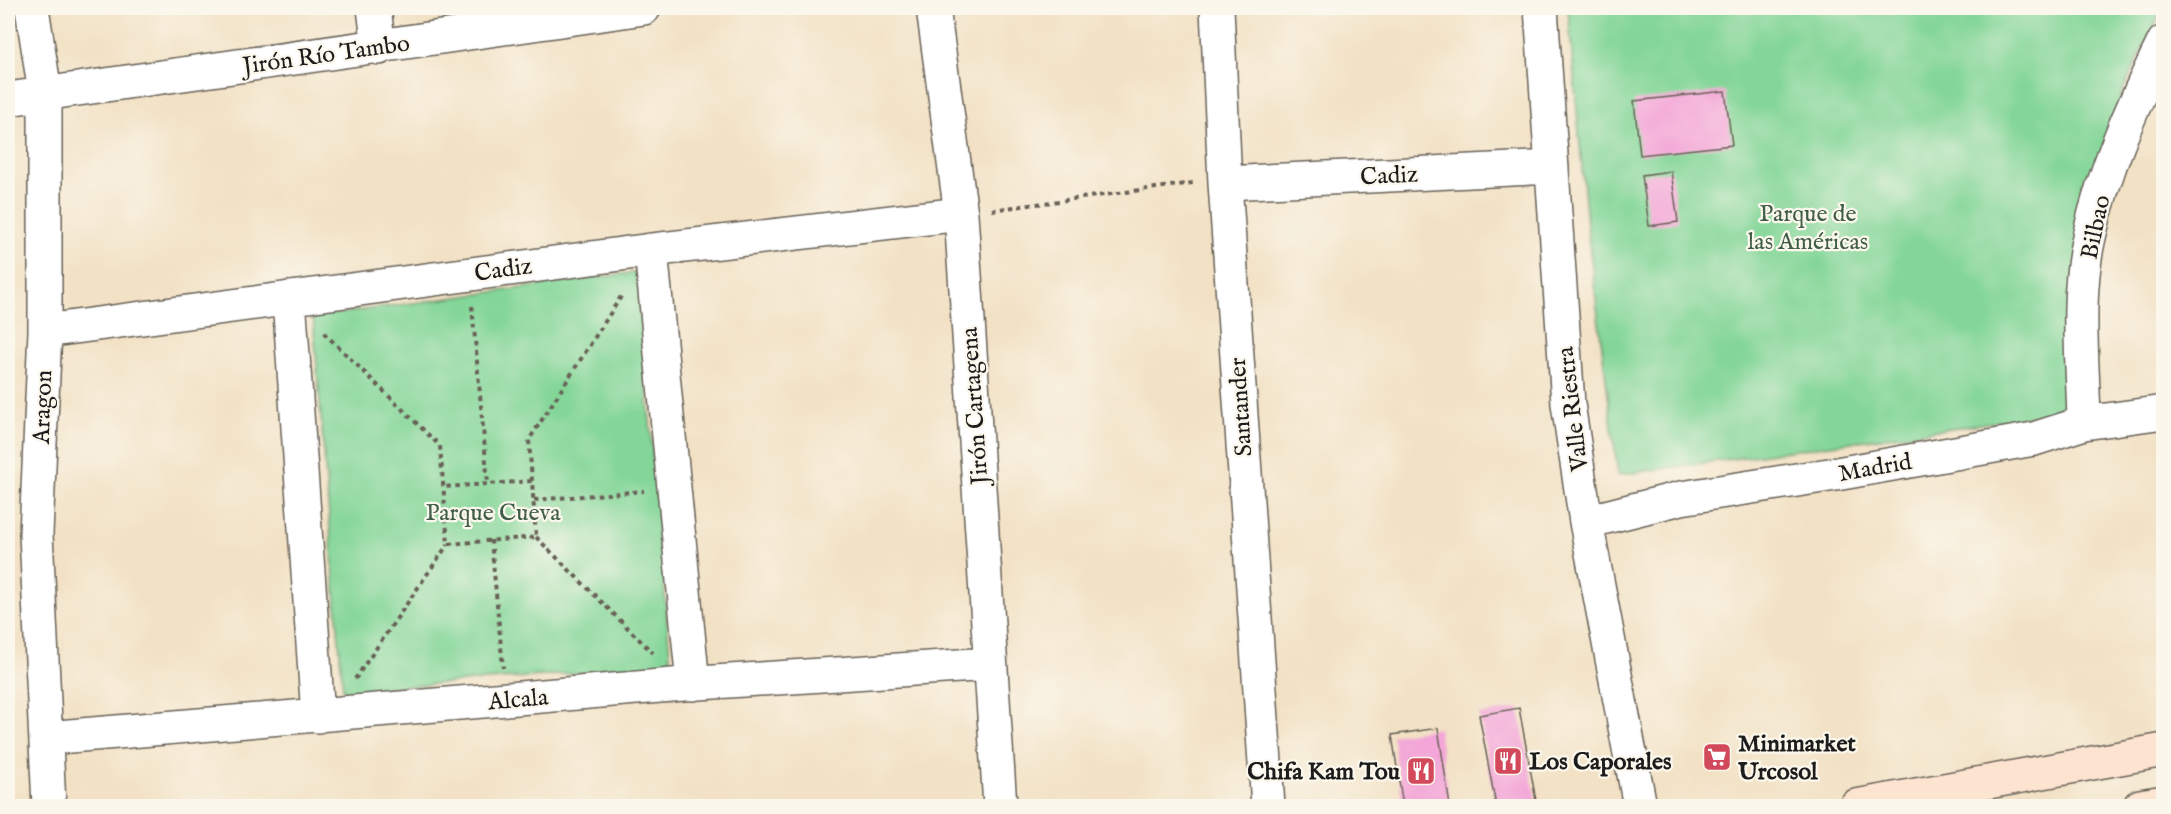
<svg xmlns="http://www.w3.org/2000/svg" width="2171" height="814" font-family="'IM FELL English',serif">
	<style>
		.green { fill: #83d698; stroke: #50795a; stroke-width: 1.5 }
		.building { fill: #f3a6d7 }
		.lines { fill: none; stroke-linecap: round; stroke-linejoin: round }
		.minor-casing { stroke: #676157; stroke-width: 36 }
		.secondary-casing { stroke: #676157; stroke-width: 36 }
		.path { stroke: #676157; stroke-width: 4; stroke-dasharray: 4.5 4.5; stroke-linecap: butt }
		.minor { stroke: #fff; stroke-width: 33 }
		.secondary { stroke: #fde4d1; stroke-width: 33 }
		.labels { text-anchor: middle; stroke-width: 4.5; stroke-linejoin: round; paint-order: stroke }
		.street-label { font-size: 24px; fill: #1c1c1c; stroke: #fbf7ec }
		.park-label { font-size: 24px; fill: #405d47; stroke: #fbf7ec }
		.poi-label { font-size: 24px; font-weight: bold; fill: #1c1c1c; stroke: #fbf7ec; text-anchor: start }
	</style>
	<rect width="100%" height="100%" fill="#fbf7ec"/>
	<filter id="ink" filterUnits="userSpaceOnUse"><feTurbulence type="fractalNoise" baseFrequency=".0167" numOctaves="2"/><feDisplacementMap in="SourceGraphic" scale="12" xChannelSelector="R" yChannelSelector="G"/><feConvolveMatrix kernelMatrix="1 2 1 2 8 2 1 2 1" color-interpolation-filters="sRGB"/></filter>
	<filter id="wash" filterUnits="userSpaceOnUse"><feTurbulence type="fractalNoise" baseFrequency=".008" numOctaves="4" result="noise"/><feDisplacementMap in="SourceGraphic" scale="24" xChannelSelector="R" yChannelSelector="G"/><feGaussianBlur stdDeviation="1.35" result="paint"/><feColorMatrix in="noise" values="0 0 0 0 0 0 0 0 0 0 0 0 0 0 0 0 0 1.4 0 .05"/><feComposite in="paint" operator="in"/></filter>
	<g filter="url(#wash)">
		<rect width="100%" height="100%" fill="#f2e1c4"/>
		<!-- green -->
		<path class="green" d="M1568,8H2163L2123,90L2066,318L2067,402L2051,414L1618,475L1588,235Z
			M637,272L671,666L343,691L313,317Z"/>
		<g id="blocks">
			<!-- building -->
			<path class="building" d="M1725,91L1732,145L1640,155L1634,101Z
				M1671,171L1678,222L1649,226L1642,175Z
				M1519,708L1537,806H1496L1479,715Z
				M1438,728L1450,806H1403L1392,735Z"/>
		</g>
	</g>
	<g filter="url(#ink)">
		<use href="#blocks" fill-opacity="0" stroke="#676157" stroke-width="1.5"/>
		<g class="lines">
			<!-- minor casing -->
			<g class="minor-casing">
				<path id="minor" d="M32,8L45,93V331L36,534L49,806
					M374,8L379,48
					M933,8L961,214L1000,806
					M1217,8L1225,183L1268,806
					M1541,8L1568,404L1586,522L1640,806
					M8,99L644,8
					M1225,183L1552,167
					M651,250L693,684
					M289,298L318,716
					M45,331L651,250L961,214
					M2084,423C2083,362 2075,298 2089,237C2104,169 2133,105 2164,42
					M1586,522L1681,498L1842,473L2034,439L2084,423L2164,412
					M46,738L684,684L990,664"/>
			</g>
			<!-- secondary casing -->
			<g class="secondary-casing">
				<path id="secondary" d="M1856,806L2164,750
					M2140,806L2164,802"/>
			</g>
			<!-- path -->
			<path class="path" d="M992,210L1193,183
				M472,306L488,484
				M324,333L440,446L448,544L536,537L532,481L444,487
				M532,481L529,440L622,295
				M534,500L644,491
				M536,537L653,653
				M491,540L503,668
				M355,679L448,544"/>
			<!-- minor -->
			<use href="#minor" class="minor"/>
			<!-- secondary -->
			<use href="#secondary" class="secondary"/>
		</g>
	</g>
	<!-- icons -->
	<defs>
		<g id="supermarket-square" transform="scale(1.5)"><rect x="-9" y="-9" width="18" height="18" rx="4" fill="#d1495b" stroke="#fbf7ec"/><path d="M-6-5.5h2.5l.6 2H6L4.5 2H-2.5L-4.4-4H-6ZM-1.5 3.2a1.3 1.3 0 1 0 .1 0ZM3 3.2a1.3 1.3 0 1 0 .1 0Z" fill="#fff"/></g>
		<g id="restaurant-square" transform="scale(1.5)"><rect x="-9" y="-9" width="18" height="18" rx="4" fill="#d1495b" stroke="#fbf7ec"/><path d="M-5-6h1v4h1v-4h1v4h1v-4h1v5L-1.5 .5V6h-2V.5L-5-1ZM5-6V6H3V1.5H1.5Q1.5-4 5-6Z" fill="#fff"/></g>
	</defs>
	<g fill-rule="evenodd">
		<use href="#supermarket-square" x="1717" y="757"/>
		<use href="#restaurant-square" x="1508" y="761"/>
		<use href="#restaurant-square" x="1421" y="771"/>
	</g>
	<g class="labels">
		<!-- street labels -->
		<g class="street-label">
			<text transform="translate(326 54) rotate(-8)" y="8">Jirón Río Tambo</text>
			<text transform="translate(1389 175) rotate(-3)" y="8">Cadiz</text>
			<text transform="translate(2095 227) rotate(-78)" y="8">Bilbao</text>
			<text transform="translate(503 269) rotate(-8)" y="8">Cadiz</text>
			<text transform="translate(974 406) rotate(-94)" y="8">Jirón Cartagena</text>
			<text transform="translate(42 407) rotate(-88)" y="8">Aragon</text>
			<text transform="translate(1240 407) rotate(-94)" y="8">Santander</text>
			<text transform="translate(1572 409) rotate(-97)" y="8">Valle Riestra</text>
			<text transform="translate(1875 467) rotate(-10)" y="8">Madrid</text>
			<text transform="translate(518 699) rotate(-5)" y="8">Alcala</text>
		</g>
		<!-- park labels -->
		<g class="park-label">
			<text x="1808" y="221">Parque de<tspan x="1808" dy="28">las Américas</tspan></text>
			<text x="493" y="520">Parque Cueva</text>
		</g>
		<!-- poi labels -->
		<g class="poi-label">
			<text x="1738" y="751">Minimarket<tspan x="1738" dy="28">Urcosol</tspan></text>
			<text x="1529" y="769">Los Caporales</text>
			<text x="1400" y="779" text-anchor="end">Chifa Kam Tou</text>
		</g>
	</g>
	<!-- margin -->
	<rect width="2171" height="814" fill="none" stroke="#fbf7ec" stroke-width="30"/>
</svg>
